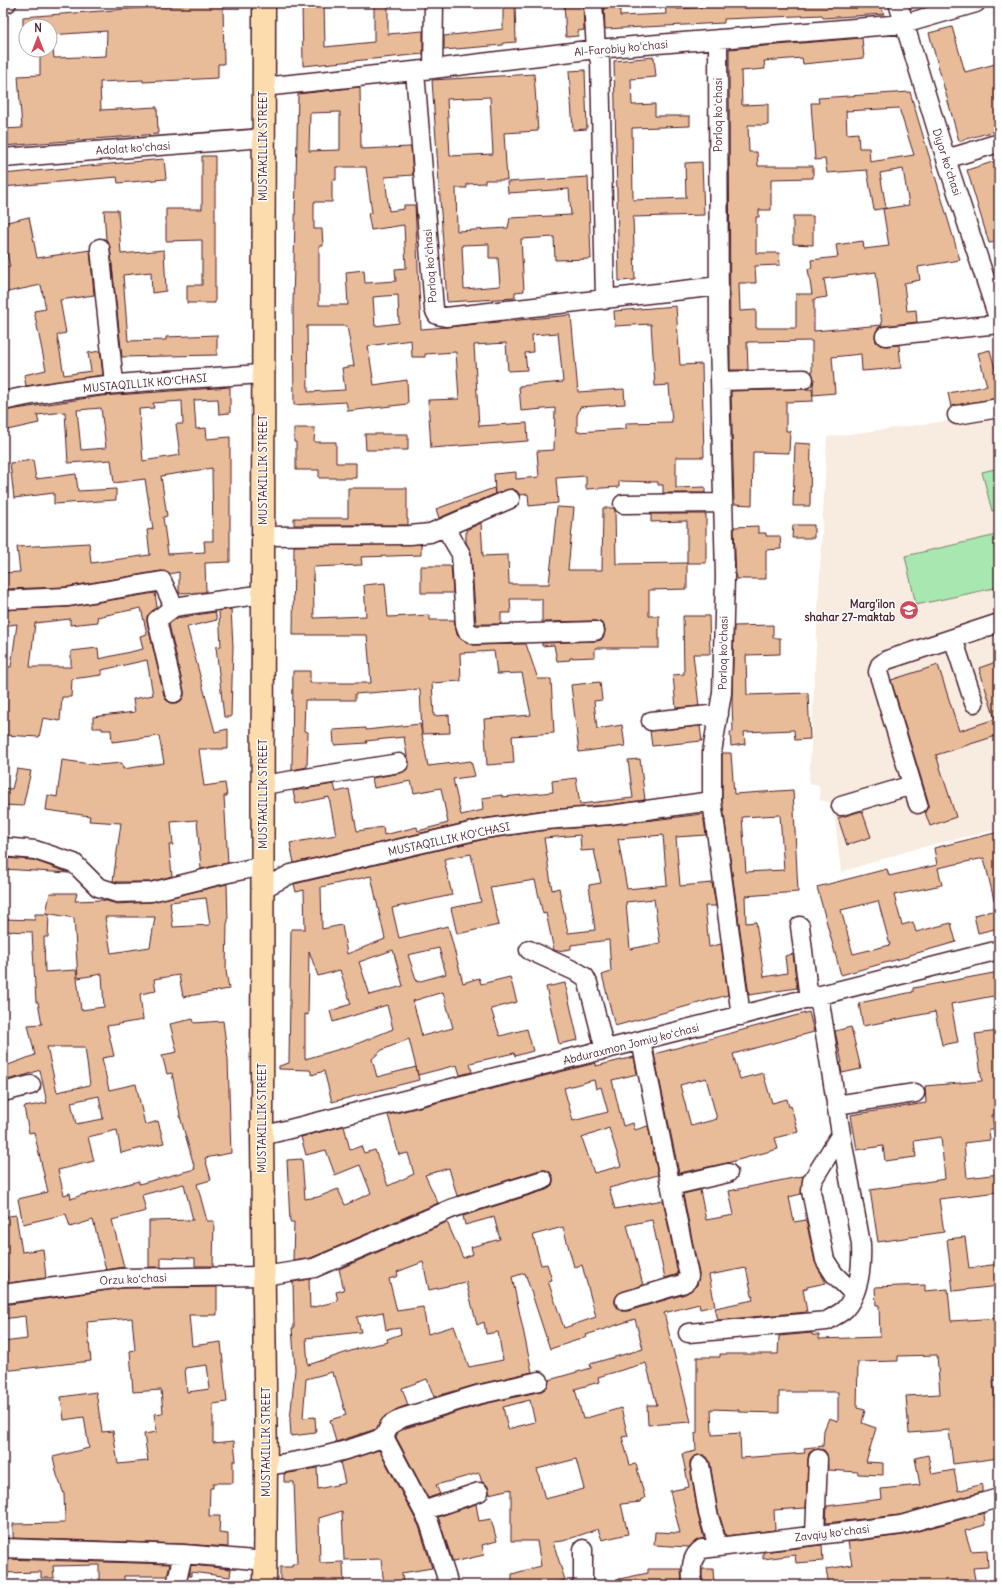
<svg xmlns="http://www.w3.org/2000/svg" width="1002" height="1588" font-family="Delius,sans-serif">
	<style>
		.built { fill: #f8ebe0 }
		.green { fill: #a8e7af; stroke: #79836d }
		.building { fill: #e9bc99; stroke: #4a1f2b; fill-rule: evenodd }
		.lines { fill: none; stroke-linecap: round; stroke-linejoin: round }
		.minor-casing { stroke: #4a1f2b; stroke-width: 21 }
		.major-casing { stroke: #4a1f2b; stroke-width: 25 }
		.minor { stroke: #fff; stroke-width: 18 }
		.major { stroke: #fcdcac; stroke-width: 22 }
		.labels { text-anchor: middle; stroke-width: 3; stroke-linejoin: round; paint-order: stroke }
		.street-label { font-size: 11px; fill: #4a1f2b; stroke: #fff }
		.poi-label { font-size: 11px; font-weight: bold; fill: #4a1f2b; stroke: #fff; text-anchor: end }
	</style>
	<rect width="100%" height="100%" fill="#fff"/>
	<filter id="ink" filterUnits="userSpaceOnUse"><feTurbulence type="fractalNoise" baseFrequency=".025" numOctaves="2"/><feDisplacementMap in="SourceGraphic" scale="8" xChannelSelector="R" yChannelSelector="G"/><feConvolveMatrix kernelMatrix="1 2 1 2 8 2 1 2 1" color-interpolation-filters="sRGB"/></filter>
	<g filter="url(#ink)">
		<!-- built -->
		<path class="built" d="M999,414V829L918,848L841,872L833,803L820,800L819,785L809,783L827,437Z"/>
		<!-- green -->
		<path class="green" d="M999,468V509L992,511L982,472Z
			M997,535L999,544V587L916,605L905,556Z"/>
		<!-- building -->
		<path class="building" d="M205,3H223L224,64H218V78L143,82V80L100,82L101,110L157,107L158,134L3,146V129L22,128L18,76L40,75V50H53L54,58L106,56L107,31L50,35V26H23V17Z
			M302,3H324L325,47L374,42V3H388V34L423,31V54L303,66Z
			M503,3H515L516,42L503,43V45L444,50V36L503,29Z
			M564,3H583L584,30L578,31V36L566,37Z
			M604,3H620V16L666,14L665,3H677V9L724,6L723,3H880L884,14L823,18L822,15L724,19V23L605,29Z
			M952,27L965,72L999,63V130L959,141L929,33Z
			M862,38L864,58L803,64L802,58L764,61L765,69L741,71L742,105L768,104V125H748L749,152H757L758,166H813V178L771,179V210H759V217H756V253H779L780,265L755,266L756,283H739L740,311L756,310V328H796V294H812L808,269L812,268L811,260L838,257L836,245L863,241L864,249L889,246L883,209L909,205L903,169L880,173L886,208L874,210L867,170L827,173L825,159L815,160L811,103H819L818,98L910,92L960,260L918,267L920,280L904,283L907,311L916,310L917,322L884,326L879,327L876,331L875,337L876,342L880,345L886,346L899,345L901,368L862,371L861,354L832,357L835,393L813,395V385L814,379L812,373V341L747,342L748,370H730L729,49ZM899,108L914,155L870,162L869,148H859L858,133L847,134L846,111ZM876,272L882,325L814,331V299L827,297L824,279Z
			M654,57L656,77L631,79L632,105L655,104V116H690V126L632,128L633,200L686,198L685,163L702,162L704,215L633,217L635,280L619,281L614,61Z
			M585,70L587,129L573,130L569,71Z
			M534,74L538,131L504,133L507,180H485V183L467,184V188H456L457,231L508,228L510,218L571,215L569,189L508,193L507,182L588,177L591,259L555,260L554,237L521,239L524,291L515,292V298L447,302L432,80ZM490,97L493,154L450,156L447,99ZM489,244V258H498L500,286L464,289L462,245Z
			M360,87L361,149L411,147L413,175L385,177L389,211L404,209V205H415L421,329L447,327L571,315L578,392L624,389L625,404L580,407L577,416V432L626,429V423L672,422L669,385L655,386L651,324L615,326L614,311L676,306L680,365L702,364L704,457H676V488L705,487V493H663V485H658V482L619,481V487L586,489V476L556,478L558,503L529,506L528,494L520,495L517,491L512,489L495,494L494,474L516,472V479L539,477L537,451L554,450L555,408L521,411L519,386L563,382L558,333L532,335L533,352L525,353L527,370L508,371L506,343L474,345L479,426L527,423L528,441L431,448L428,400L459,399L456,352L425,354V357H412L411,340L368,346L374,385L407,380L408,404L348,411L346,402L294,405L293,305L298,94ZM340,112V150L309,151L310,113ZM336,167H366L372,213H368L371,230L404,225L406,268L395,269L396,281L365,283L364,270L346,272L348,305H319V246H323L322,229H314V202H332V180H336ZM398,295L399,323L375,326L373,297ZM307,326H347L354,366L342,368L345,390L308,392Z
			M202,156H215V303H187V285H202V240L166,241V209H202Z
			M164,159L166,179L118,183L117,177L3,187V174Z
			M999,160V242L989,243L967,170Z
			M104,210H118L121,254L164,250L166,291L152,293L151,272L123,275L128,341L166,340V337L217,335V355L122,357L110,247L106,240Z
			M793,216H813V245L793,244Z
			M29,217L37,258L90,250L94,295L60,300L66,333L57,335L64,375L91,371L88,353L100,351L103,375L26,386L24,375L46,370L34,311L46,309L41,285L3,293V268L10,267L3,237V223Z
			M990,350L999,383V398L955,405L951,407L948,393L987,386L978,353Z
			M230,387V413L219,414L218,399L194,400L196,429L206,428L207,439L230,437V562L205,563L206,592L179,593V572L169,574L161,571L66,587L3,589V573L20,572L17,547L89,543L91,563L150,555L147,530L153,529L145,479L114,483L111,460L68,463L65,412L37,415L39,423L3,431V411L101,396ZM182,401L183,424H176L180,455L143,461L139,409L154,408L153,403ZM101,408L106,448L81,450L77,410ZM212,468L213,541H204L205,552L168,554L163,517L167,516L161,476Z
			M812,389L813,401L786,402V431H790L789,453L753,452L752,505L734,504L731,391Z
			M294,428H315L314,442H336V463H356V478H319V470H296V442H294Z
			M365,434H408V450H366Z
			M795,443L811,444L810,506H793Z
			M33,460L36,479L76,474L78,491L116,489V500L54,504V493L14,498L10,463Z
			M348,488H407V519H408V525H294V518H348Z
			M494,488L495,494L439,518L436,509Z
			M557,507L574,508L568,570H602L603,508H614L615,511L616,564L687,563V589L649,590V616H659V648H595V657L570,658V660L557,661L554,645L542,646V643L596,641L601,640L604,636L605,630L604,625L600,622L595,621L542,622V599H510L511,613H501V624H476L471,553L466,542V530L481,523L483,556L508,555L509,584H549Z
			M651,514H706V563H687V521L651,522Z
			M793,525H814V538H792Z
			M758,526V533H766V536H780L781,549L766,550V579H736L734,527Z
			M421,544V555L361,557L362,565L313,567L314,618L366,616L364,585L385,583L388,617L430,615V620H454L457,635L462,640L474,645L526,644L538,679H551L554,733L512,736L514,763L487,765L484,719L531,715L522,673L497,674L494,651L460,653L461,681L432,683L434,716L449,715L450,733L422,734L420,689L355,694V700H305L304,731L308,732L307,767L292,770L293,671H310V683H371L367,635H293L294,546Z
			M421,566H451L453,593H421Z
			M155,593L157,607L147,616V622L164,695L166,700L171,703H176L181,701L184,696V691L169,624L177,618L215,612L217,620L187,627L215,732L228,729V749H199L204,786L225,783L227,796H224L228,863L201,869L197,820L171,822L173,845H169L172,876L150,882H118L113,881L121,823L89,821L90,816L46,810L48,795L57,797L62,760L98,765L122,763L123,769L164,763L159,736L112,742L111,730H102V728H93V717L135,712L133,699L153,695L147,660L102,670V675L72,679L71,697H62L60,721L43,718L39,737L4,735L5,725H3V666L11,667L17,624L3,626V610L69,607ZM141,608L147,634L140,636L143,649L99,659L98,648L71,651V667H30L35,623L70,619V625L98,622L97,617Z
			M231,609L233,646L231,717H224L216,647L221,646L219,611Z
			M683,616H709L710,654H693L699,706L676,708L673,675L684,674Z
			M773,625V638H780V654L746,655L747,695L808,693L810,739L795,740L794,730L744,732L745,744L731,746L730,732H733L732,699L734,626Z
			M999,661V735L936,755L956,817L930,826L925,812L928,807V801L891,680L938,665L959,731L995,719L979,668Z
			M600,682L602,700L594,701L597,729L622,725L625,746L579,752L571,685Z
			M420,724L428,766L471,761L475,776L453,779L461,815L483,810L482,798L502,795L503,797L553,792L552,781L576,778L580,804L633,798L628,760L640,759L645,800L609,805L545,810L481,819L294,863L290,843L336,835L329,797L296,804L293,791L334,784L336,792L349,789L357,831L383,827L384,835L417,827L418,831L448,823L441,788L414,793L411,781L374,788L372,778L401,773L405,771L409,767V762L407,756L404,737L366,741L367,743L334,745L333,730L366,728V730Z
			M700,726L702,741L652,746L650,731Z
			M722,753H731L734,794L793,790L798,892L745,896L746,923L756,922L764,977L787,973L785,956L793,954L797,988L749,995L722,800ZM780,815L784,870L746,872L742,817Z
			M17,769L31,771L23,806L3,805V788L12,789Z
			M862,811L871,837L847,845L838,818Z
			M703,814L706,835L676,837L680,886L712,883L716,906H705L709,947L721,944L728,995L615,1026L602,975L611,972L609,940L571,945V949L557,951L554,950L546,913L543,914L535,880L490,887L499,925L457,934L451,908L481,902L471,854L444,859L452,895L392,908L399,938L448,926L463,983L479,978L481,984L510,977L517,1002L491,1009L500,1036L527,1029L533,1051L515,1056L514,1053L470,1063L472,1072L460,1075L457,1065L418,1075L409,1039L382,1050L372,1059L377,1077L416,1067L419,1080L332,1102L324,1071L312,1075L310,1070L279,1069V1066L289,1063L291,929H305L304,890L296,892L294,884L485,839L547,830L611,825ZM580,835L581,851L594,850L601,883L589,885L595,930L568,933L559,888L552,890L544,838ZM663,835L667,885L627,889L618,839ZM371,876L385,939L347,954L342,925L322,929L321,887ZM654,899L660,943L630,949L626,902ZM439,948L446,974L417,982L408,955ZM393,950L403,986L370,995L359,962ZM309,951L318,976L340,970L351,1004L330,1011L333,1022L387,1005L393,1029L354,1045L305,1059V1014L308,1015ZM443,992L453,1028L422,1036L413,1001Z
			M999,832V900H994L984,858L938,868L942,885L894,895L902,925L913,922L916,932L951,923L956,942L910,955V956L841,975L817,887L887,869L889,876L937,865L934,848ZM878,901L890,945L853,954L841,910Z
			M3,858L33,860L69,873L3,869Z
			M227,884L228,922L227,923L226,971L229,989L183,997L179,975L154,979L156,991L140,994L143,1020L107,1026L114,1056L102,1058L109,1090L136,1084L145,1125L158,1121L164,1143L121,1153L117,1130L88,1137L94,1161L58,1170L64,1195L70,1193L71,1199L84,1194V1195L139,1181V1184L195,1169L181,1120L172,1073L167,1074L162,1055L177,1052L170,1024L193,1019L194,1023L223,1021L228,1059L231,1153L205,1158L211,1180L197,1184L207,1221H214L213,1266H195V1258L161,1257V1267H149V1221L193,1220L184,1184L142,1195L146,1211L112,1220L124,1267L106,1270L93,1220L70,1227L66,1214L23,1224L18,1199L48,1192L34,1132L29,1133L24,1107L47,1103L40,1070L26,1075L3,1081V1067L35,1055L28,1025L42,1024L38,1002H36L32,932L3,931V919L35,920V914H49L48,937H44L45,972L76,970L81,1010L104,1007L102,974L78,978L74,918L46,913L50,893H77L75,901L103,900L117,904L151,902ZM206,898L210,925L173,927L170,902ZM105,917H155L150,947L111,953ZM47,1047H85L90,1085L57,1092ZM99,1096L103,1119L76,1124L71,1102Z
			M997,910L999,928L978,933L974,915Z
			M999,972V995L951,1004L958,1042L942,1045L935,1012L863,1026L859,1003L913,992V988Z
			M565,983L578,1040L559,1044L546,987Z
			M809,1012L814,1032L733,1054L740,1079L763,1073L772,1103L787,1099L789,1107L791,1106L798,1132L775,1138L778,1149L727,1163L679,1173L654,1054ZM706,1078L717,1119L691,1126L680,1085Z
			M851,1027L861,1069L842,1073L840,1063H842L835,1031Z
			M999,1031V1051H998L999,1063V1114L992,1115L994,1129H989L990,1140L964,1143L967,1178L999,1174V1192L939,1199L944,1232L878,1242L870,1190L945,1179L941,1137L914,1141L916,1157L885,1161L883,1146L857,1150L851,1115L926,1103L925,1086L982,1081L975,1034Z
			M634,1057L637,1074L612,1080L623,1126L633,1123L635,1130L648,1126L658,1175L609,1188L615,1209L663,1200L678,1274L665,1278L652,1220L627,1225L643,1285L618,1294L615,1299V1304L618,1308L622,1311H628L685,1294L692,1290L697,1285L699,1274L683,1194L700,1190L706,1220L734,1215L729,1191L803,1176L801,1194L789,1197L794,1222L806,1220L815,1262L826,1283L807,1287V1288L803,1289L807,1312L718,1320L715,1308L753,1300L746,1268L709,1275L715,1306L700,1309L699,1304L664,1313L691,1422L648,1425L647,1405H657L646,1363L598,1377L599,1382L575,1389L583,1419L621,1408L628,1436L622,1437L630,1465L636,1464L645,1498L640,1500L641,1502L621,1504L628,1534L602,1540L598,1529L563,1541L553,1542L565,1580L547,1585H512V1574L541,1566L537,1541H511V1489L489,1494V1488L486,1484L482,1482L479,1473L436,1485L440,1494L428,1498L396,1437L398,1432L406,1428L480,1405L542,1391L546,1388L549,1380L591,1368L590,1364L643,1349L635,1319L586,1335L587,1337L550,1349L525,1273L512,1277L532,1372L475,1385L434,1397L427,1379L402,1388L408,1405L397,1409L385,1416L376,1429L336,1442L330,1420L346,1415L335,1376L333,1377L332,1372L306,1379L303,1418L315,1417L316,1433L291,1436L290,1420L295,1369L292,1328H294L293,1282L309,1279L310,1308L338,1301L336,1292L344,1290L339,1269L447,1222L463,1258L473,1254L471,1247L500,1239L494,1217L465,1225L463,1216L546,1190L551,1187L553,1182V1177L550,1172L546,1170H540L457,1196L449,1168L425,1175L438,1203L311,1258L293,1261L294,1222H290L287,1160L302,1159L305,1199L318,1197L338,1189L345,1205L371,1193L360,1165L335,1175L326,1150L306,1155L301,1137L344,1126L350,1150L361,1146L364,1153L375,1150L388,1186L414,1174L408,1153L399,1155L388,1115L596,1063V1066ZM594,1080L596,1089L601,1087L608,1112L573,1121L564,1088ZM609,1128L621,1166L594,1173L582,1138ZM563,1227L574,1267L582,1265L596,1317L564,1328L548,1281L552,1280L547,1264L541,1265L533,1235ZM423,1262L429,1290L466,1282L477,1325L484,1322L486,1334L498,1332L503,1360L469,1367L454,1326L428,1334L423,1307L397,1311L389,1279L398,1276L397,1272ZM383,1312L386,1330L400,1328L401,1334L387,1339L388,1342L360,1348L308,1365L306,1338L361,1332L357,1317ZM530,1400L535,1422L508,1429L503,1407ZM576,1459L584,1489L545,1499L537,1469Z
			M16,1215L22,1252L43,1249L46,1278L8,1283L4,1253H3V1217Z
			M965,1237L969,1268L999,1264V1286L953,1291L947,1239Z
			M925,1285V1291L948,1289L951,1321L999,1318V1380H993L997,1429H999V1458L953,1464L949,1430L909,1433L906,1396L940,1394L937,1355L898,1356V1361L858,1362L857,1408L865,1410L862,1423L876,1428L866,1462L883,1463V1475L858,1474V1472L828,1470L827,1454L824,1450L819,1449L813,1450L809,1453L808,1459L806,1508L774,1510L775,1530L726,1536L718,1511L710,1463L708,1458L704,1455H698L693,1457L690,1461V1467L698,1515L704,1538L696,1541L689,1547L654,1545L655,1532L680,1533L670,1491L689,1487L682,1454L696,1451L695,1433H697V1357H720V1354H778L779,1336L812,1333V1335H819V1339L880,1337L879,1305H876L875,1287ZM779,1392H838V1421L829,1418L824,1430L823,1446L804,1448L805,1453L741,1458L740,1433L712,1435L711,1409L739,1410V1412L779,1413Z
			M217,1287V1315H189L192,1346L221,1342L227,1402L213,1404V1443L234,1441L236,1461H233V1483H213V1488H210L209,1516H220L219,1533L228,1534V1547L183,1544L13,1538V1524L65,1523L64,1494L57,1475L53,1457L89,1448L84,1417L64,1420L61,1397L96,1392L102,1432L113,1431L118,1464L148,1461L144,1434L157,1432L154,1414L163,1413L161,1390L133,1392L130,1351L135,1350L132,1318L87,1322L91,1361L3,1371V1342L27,1339L25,1316L3,1319V1305L123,1288ZM207,1365L210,1389L187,1392L185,1368Z
			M379,1450L419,1526L432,1568L402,1573L403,1583H401V1585H384L381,1559L344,1560L342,1511L319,1518L320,1563L343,1562L344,1585H280V1567H292V1564H297L294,1482H284V1474L317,1468L318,1489L345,1483L340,1462Z
			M928,1455L932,1474L954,1470L958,1491L982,1484V1492L899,1515L826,1523L827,1506L882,1499L881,1489L920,1485L915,1458Z
			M476,1504L479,1521L491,1519L497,1541L482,1545L484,1555L453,1562L438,1517Z
			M984,1513L985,1525L965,1531L971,1551L987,1550L988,1567L973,1568L976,1585H906L905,1581L882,1585H829L826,1569L852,1565L848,1542L904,1535Z
			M822,1545L823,1561L796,1563L795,1555L763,1559V1552Z
			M3,1559L170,1564L167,1576H124V1585H99V1565L53,1566L54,1578H41V1572L3,1573Z
			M191,1565L231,1569L230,1577L191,1572V1576H189Z
			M648,1569H681L682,1585H619V1579L648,1573Z
			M702,1569H713L714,1585H702Z"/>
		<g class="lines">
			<!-- minor casing -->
			<g class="minor-casing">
				<path id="minor" d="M3,3H7
					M593,3L596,49L600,61L605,300
					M898,3L946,159L999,321
					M718,39L719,339L725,576L722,693L712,752V801L741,1016
					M433,69L434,3
					M415,71L434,309L437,315L446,317L719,286
					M263,87L433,69L596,49L904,24L976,3
					M3,158L263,138
					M946,159L999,143
					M100,248L114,383
					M885,336L999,324
					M720,381L804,379
					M3,401C88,382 176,380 263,374
					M957,415L999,408
					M623,504L723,503
					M445,527L510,499
					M263,536L410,535L430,533L445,527L461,554L465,625L467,631L474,635L595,631
					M3,600L67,597L162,581L174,607L263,594
					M174,607L157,620L174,693
					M953,638L974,703
					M651,721L719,714
					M263,785L399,763
					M918,804L878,672L880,665L887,660L999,623
					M841,806L912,785
					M3,847L35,850L74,863L98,887L117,893L151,892L224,874L262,866
					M262,889L291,874L483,829L546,820L610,815L712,801
					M800,926L809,999
					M529,950L579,973L585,977L588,983L605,1050
					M3,1092L31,1085
					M836,1105L915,1093
					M841,1134L812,1181L811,1191L825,1260L834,1274L854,1294
					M262,1136L999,950
					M671,1186L728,1173
					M3,1294L122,1278L264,1276L314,1268L453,1208L543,1180
					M625,1301L682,1284L687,1281L689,1276L641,1041
					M688,1333L827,1321C832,1317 840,1314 845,1309C860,1292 862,1265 861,1244L841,1134L819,996
					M384,1437L390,1425L402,1418L477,1395L539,1381
					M384,1437L429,1522L449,1585
					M700,1465L708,1513L718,1547
					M266,1466C308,1460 344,1453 384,1437
					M423,1511L479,1492
					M815,1535L818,1459
					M3,1548L183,1554L266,1561
					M176,1585L183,1554
					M581,1585L583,1583V1549
					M692,1585C692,1570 689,1558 702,1549L901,1525L999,1498"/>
			</g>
			<!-- major casing -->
			<g class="major-casing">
				<path id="major" d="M264,3L262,1136L266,1466L265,1585"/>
			</g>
			<!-- minor -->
			<use href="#minor" class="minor"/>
			<!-- major -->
			<use href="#major" class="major"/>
		</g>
	</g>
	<!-- icons -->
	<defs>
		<g id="school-disc" transform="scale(1)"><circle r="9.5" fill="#d1495b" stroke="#fff"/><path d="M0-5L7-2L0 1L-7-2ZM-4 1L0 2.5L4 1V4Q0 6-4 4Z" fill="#fff"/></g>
	</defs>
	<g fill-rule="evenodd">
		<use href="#school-disc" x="909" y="610"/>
	</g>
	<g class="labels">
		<!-- street labels -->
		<g class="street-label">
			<text transform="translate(621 48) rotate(-5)" y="4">Al-Farobiy koʻchasi</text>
			<text transform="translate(718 115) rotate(-90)" y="4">Porloq koʻchasi</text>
			<text transform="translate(263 146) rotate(-90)" y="4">MUSTAKILLIK STREET</text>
			<text transform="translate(133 148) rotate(-4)" y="4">Adolat koʻchasi</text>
			<text transform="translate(947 162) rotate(72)" y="4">Diyor koʻchasi</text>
			<text transform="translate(430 266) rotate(-94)" y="4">Porloq koʻchasi</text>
			<text transform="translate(145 383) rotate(-5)" y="4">MUSTAQILLIK KO‘CHASI</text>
			<text transform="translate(263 470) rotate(-90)" y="4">MUSTAKILLIK STREET</text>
			<text transform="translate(723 653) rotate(-89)" y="4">Porloq koʻchasi</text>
			<text transform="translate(263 794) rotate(-90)" y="4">MUSTAKILLIK STREET</text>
			<text transform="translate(449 839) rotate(-12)" y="4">MUSTAQILLIK KO‘CHASI</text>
			<text transform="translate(631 1044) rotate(-14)" y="4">Abduraxmon Jomiy koʻchasi</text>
			<text transform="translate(262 1118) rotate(-90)" y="4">MUSTAKILLIK STREET</text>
			<text transform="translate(133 1279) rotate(-3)" y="4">Orzu koʻchasi</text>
			<text transform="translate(266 1442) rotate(-90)" y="4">MUSTAKILLIK STREET</text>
			<text transform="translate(832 1533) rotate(-7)" y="4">Zavqiy koʻchasi</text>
		</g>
		<!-- poi labels -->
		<g class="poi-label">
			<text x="895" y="608">Marg'ilon<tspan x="895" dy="13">shahar 27-maktab</tspan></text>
		</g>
	</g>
	<!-- margin -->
	<rect width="1002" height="1588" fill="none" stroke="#fff" stroke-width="16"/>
	<rect x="8" y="8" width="986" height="1572" fill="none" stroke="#4a1f2b" stroke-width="1.5" filter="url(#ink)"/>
	<!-- north arrow -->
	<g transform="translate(38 38)"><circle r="19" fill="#ffffff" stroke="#b7a5aa"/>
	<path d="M0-3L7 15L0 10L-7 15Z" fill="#d1495b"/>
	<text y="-6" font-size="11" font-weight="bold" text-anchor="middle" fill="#4a1f2b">N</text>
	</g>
</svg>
